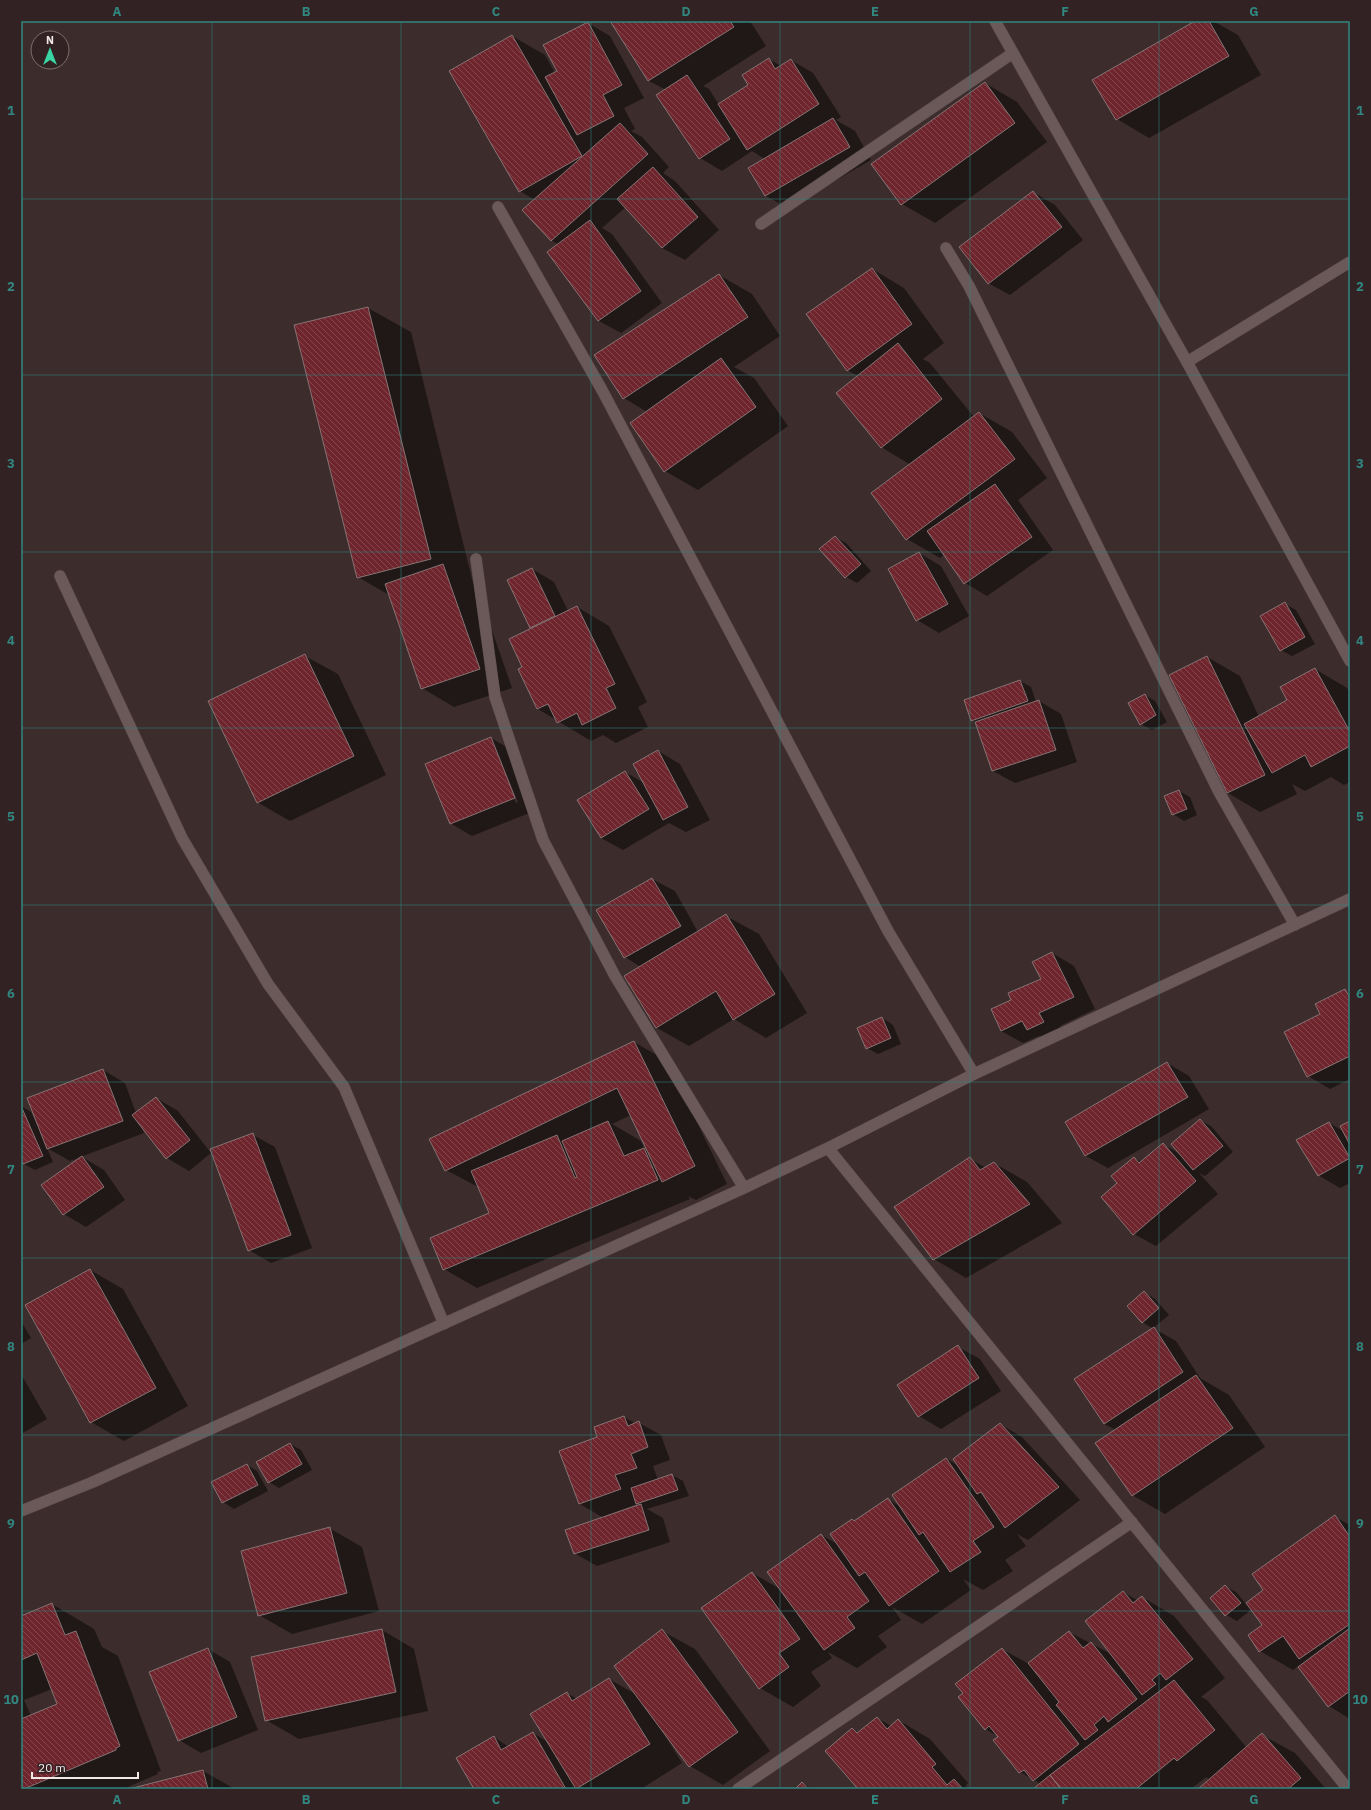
<svg xmlns="http://www.w3.org/2000/svg" width="1371" height="1810" font-family="'IBM Plex Sans',sans-serif">
	<style>
		.shadow { fill: #0007; fill-rule: evenodd }
		.building { fill: url(#building-back-hatch); stroke: #857373 }
		.lines { fill: none; stroke-linecap: round; stroke-linejoin: round }
		.service-casing { stroke: #594b4c; stroke-width: 12 }
		.minor-casing { stroke: #594b4c; stroke-width: 12 }
		.service { stroke: #6b5959; stroke-width: 11 }
		.minor { stroke: #6b5959; stroke-width: 11 }
		.grid { fill: none; stroke: #318780; stroke-width: 1; stroke-opacity: 0.55 }
		.neatline { fill: none; stroke: #318780; stroke-width: 1.5 }
		.grid-label { font-size: 13px; text-anchor: middle; font-weight: bold; fill: #318780 }
	</style>
	<defs>
		<pattern id="building-back-hatch" width="6" height="6" patternUnits="userSpaceOnUse"><rect width="6" height="6" fill="#6f252d"/><path d="M-1 5l2 2M0 0l6 6M5-1l2 2" fill="none" stroke="#84454b"/></pattern>
	</defs>
	<rect width="100%" height="100%" fill="#3c2c2c"/>
	<!-- shadow -->
	<path class="shadow" d="M611,21H750L766,46L703,86L709,89L719,105L750,86L769,59L781,66L791,60L813,73L841,117L836,120L855,131L871,160L788,208L766,196L750,168L765,159L752,151L722,171L700,158L657,96L666,90L649,81Z
		M1197,21H1213L1238,35L1261,75L1149,138L1117,119Z
		M588,23L610,36L644,98L624,108L635,129L631,131L642,137L669,167L663,173L675,181L719,230L685,260L662,248L626,207L602,228L612,234L662,303L621,333L599,321L548,252L558,244L552,241L524,211L535,200L520,191L512,36L545,55L555,73L558,71Z
		M985,83L1017,102L1047,142L935,223L902,204L872,165Z
		M1033,192L1055,205L1083,240L1010,295L988,283Z
		M872,269L904,288L944,343L923,359L930,363L974,417L979,413L1012,432L1047,478L1018,500L1053,550L987,596L965,583L945,554L940,558L907,539L873,493L911,465L881,447L858,376L847,370Z
		M719,275L752,294L780,336L734,367L754,378L788,426L698,490L665,471L647,412L624,398Z
		M368,308L411,332L473,583L476,584L512,688L454,707L422,688L389,595L358,577L295,326Z
		M835,537L846,543L871,571L857,583L846,577Z
		M919,553L941,566L969,616L939,633L917,620Z
		M532,569L554,582L568,611L577,607L609,626L647,702L638,707L648,727L616,743L603,735L591,741L538,709L519,670L524,667L533,628L531,627Z
		M1285,604L1296,610L1315,644L1292,656L1281,650Z
		M305,656L338,674L386,775L290,821L257,802Z
		M1207,657L1240,676L1259,717L1288,700L1315,669L1347,688L1350,693V782L1344,785L1331,777L1305,791L1292,784L1297,794L1260,812L1228,793L1170,675Z
		M1020,681L1031,687L1036,702L1039,701L1061,714L1077,762L1015,783L993,771L976,723L972,720Z
		M1145,695L1155,701L1167,722L1152,730L1141,724Z
		M491,738L513,751L537,810L472,836L450,823ZM497,756H499L518,802L516,803Z
		M658,751L680,764L710,820L686,832L669,823L623,850L601,838L625,772L644,783Z
		M1179,791L1190,797L1197,815L1184,821L1173,814Z
		M652,879L675,891L698,932L726,916L759,934L807,1013L766,1038L734,1019L689,1046L657,1028L641,967L625,957L597,910Z
		M1052,953L1074,966L1095,1009L1060,1026L1065,1035L1050,1042L1039,1036L1023,1043L1001,1031L1012,1000L1042,979Z
		M1345,990L1350,993V1079L1330,1089L1308,1076L1321,1015Z
		M882,1018L893,1025L901,1044L878,1054L867,1048Z
		M634,1042L667,1061L727,1184L696,1200L688,1196L690,1199L477,1288L444,1269L490,1213L480,1188L446,1170ZM631,1115L649,1152L645,1150L641,1141L612,1124Z
		M1167,1063L1189,1076L1209,1109L1108,1168L1086,1156L1067,1122Z
		M103,1070L125,1083L136,1113L156,1098L178,1111L211,1153L189,1171L167,1158L141,1126L144,1133L70,1161L47,1148L53,1162L35,1170L24,1164L21,1157V1106L31,1112L37,1125H38Z
		M1200,1120L1211,1126L1233,1152L1205,1176L1199,1173L1218,1194L1156,1246L1134,1234L1118,1183L1134,1158L1142,1162L1164,1145L1180,1154Z
		M1350,1122V1183L1340,1188L1318,1175L1329,1123L1345,1132Z
		M253,1135L275,1147L312,1248L271,1263L249,1250Z
		M82,1157L104,1170L125,1200L86,1227L64,1214L43,1185Z
		M970,1159L986,1168L994,1163L1027,1182L1062,1223L966,1278L934,1259Z
		M90,1270L123,1289L188,1406L124,1441L91,1422Z
		M1144,1292L1155,1299L1169,1315L1153,1328L1176,1341L1200,1378L1229,1395L1265,1447L1165,1514L1132,1495L1116,1430L1104,1424L1154,1329L1142,1322Z
		M21,1321L31,1338L21,1344Z
		M958,1347L980,1359L1001,1391L941,1429L919,1416Z
		M21,1374L47,1419L21,1434Z
		M624,1417L636,1424L639,1423L661,1435L670,1460L653,1466L658,1480L672,1475L683,1481L689,1496L647,1509L663,1518L670,1542L597,1566L574,1553L641,1505L637,1504L602,1517L580,1504L598,1437Z
		M1000,1424L1022,1437L1080,1500L1028,1540L1017,1534L1026,1546L1005,1560L1013,1571L983,1590L963,1579L971,1590L922,1624L892,1607L901,1620L878,1636L887,1647L857,1668L828,1652L832,1658L811,1672L821,1686L793,1707L760,1688L703,1609L752,1573L782,1590L821,1535L839,1545L855,1522L888,1499L901,1507L947,1459L959,1466Z
		M290,1444L301,1450L312,1470L279,1488L269,1482Z
		M247,1465L257,1471L268,1491L234,1509L223,1502Z
		M1335,1517L1350,1525V1719L1329,1706L1298,1666L1293,1670L1260,1651L1263,1625L1252,1609L1237,1621L1226,1615L1225,1586L1236,1592L1246,1604L1265,1590Z
		M329,1528L362,1547L379,1611L292,1634L259,1615Z
		M1123,1592L1137,1600L1142,1597L1174,1616L1225,1678L1201,1697L1207,1700L1247,1748L1262,1735L1295,1753L1326,1789H1199L1210,1780L1206,1777L1191,1789H1035L1041,1784L1020,1772L999,1737L985,1729L1002,1649L1029,1664L1069,1632L1113,1655Z
		M52,1604L94,1629L102,1647L118,1656L161,1771L157,1772L158,1774L123,1789H21V1617ZM52,1689L58,1705L31,1716L24,1700Z
		M382,1630L414,1649L428,1711L299,1739L266,1720Z
		M662,1631L695,1649L770,1751L723,1785L690,1766L665,1733L664,1734L682,1763L641,1789H475L494,1737L509,1747L533,1733L548,1742L567,1693L577,1699L609,1679L637,1695Z
		M208,1649L230,1662L258,1730L201,1753L179,1740Z
		M877,1718L891,1726L898,1720L930,1739L968,1783L965,1786L970,1789H859L852,1729L859,1733Z
		M203,1771L235,1789H132Z
		M803,1784L812,1789H796Z"/>
	<!-- building -->
	<path class="building" d="M610,21H730L734,27L648,81Z
		M1195,21H1209L1229,56L1116,120L1092,80Z
		M588,22L622,85L603,95L614,116L577,135L545,77L557,71L543,45Z
		M512,35L582,156L519,192L449,71Z
		M769,58L775,69L791,59L819,104L747,150L718,104L748,85L742,75Z
		M687,75L730,139L699,159L656,95Z
		M985,82L1015,123L901,205L871,164Z
		M833,118L850,147L765,196L748,168Z
		M620,123L648,154L551,241L522,210Z
		M653,167L698,217L662,248L617,199Z
		M1033,191L1062,227L988,284L959,247Z
		M590,220L641,291L598,321L547,252Z
		M872,268L912,324L847,371L806,314Z
		M719,274L748,317L623,399L594,355Z
		M368,307L431,559L357,578L294,325Z
		M898,343L942,399L881,448L836,393Z
		M721,358L756,407L664,472L630,423Z
		M979,412L1015,459L906,540L871,493Z
		M995,484L1032,537L964,584L927,531Z
		M835,536L861,564L845,578L819,549Z
		M919,552L948,604L916,621L888,569Z
		M443,564L480,669L421,689L385,584Z
		M532,568L555,616L530,628L507,580Z
		M1285,602L1305,637L1280,651L1260,616Z
		M577,606L615,684L606,688L616,708L582,725L577,713L557,723L548,704L537,709L518,669L522,667L509,639Z
		M305,654L354,756L257,803L208,701Z
		M1207,656L1265,775L1227,793L1169,675Z
		M1315,668L1349,730L1350,729V746L1311,767L1305,755L1272,773L1244,724L1287,700L1280,687Z
		M1020,680L1028,701L971,721L964,700Z
		M1145,694L1156,715L1140,725L1128,703Z
		M1039,700L1056,750L992,771L975,722Z
		M491,737L515,798L450,824L425,764Z
		M658,750L688,807L663,820L633,764Z
		M625,771L649,809L601,838L577,800Z
		M1179,790L1187,809L1172,815L1164,796Z
		M652,878L681,926L624,958L596,910Z
		M726,914L775,994L733,1020L716,991L656,1028L624,976Z
		M1052,952L1074,997L1039,1013L1044,1022L1027,1030L1022,1021L1001,1031L991,1009L1011,1000L1008,993L1041,979L1032,962Z
		M1345,989L1350,998V1056L1307,1077L1284,1032L1320,1014L1315,1004Z
		M882,1017L891,1038L866,1049L857,1028Z
		M634,1041L695,1166L662,1182L617,1088L445,1171L429,1139Z
		M1167,1062L1188,1097L1085,1156L1065,1122Z
		M103,1069L123,1121L47,1149L27,1098Z
		M156,1097L190,1140L166,1159L132,1115Z
		M21,1106L43,1156L23,1164L21,1159Z
		M1200,1119L1223,1146L1193,1170L1171,1144Z
		M608,1121L624,1156L644,1148L658,1180L443,1270L430,1238L489,1213L471,1171L557,1135L575,1178L577,1177L562,1141Z
		M1350,1121V1145L1340,1126Z
		M1329,1122L1350,1158L1318,1176L1296,1140Z
		M253,1133L291,1235L248,1251L210,1149Z
		M1163,1143L1196,1181L1133,1235L1101,1197L1117,1183L1111,1176L1134,1157L1139,1163Z
		M82,1156L104,1187L63,1215L41,1185Z
		M970,1157L980,1170L994,1162L1030,1204L933,1260L894,1207Z
		M90,1269L156,1388L90,1423L25,1305Z
		M1144,1291L1159,1308L1142,1323L1127,1306Z
		M1154,1327L1183,1372L1104,1424L1074,1379Z
		M958,1345L979,1378L918,1417L897,1385Z
		M1196,1375L1233,1428L1132,1496L1095,1443Z
		M624,1416L628,1426L639,1421L648,1447L631,1454L637,1468L615,1475L621,1489L579,1504L559,1451L597,1437L594,1427Z
		M1000,1423L1059,1487L1005,1528L981,1492L977,1494L953,1459Z
		M290,1443L302,1464L268,1483L256,1462Z
		M946,1458L994,1527L973,1541L981,1552L950,1572L923,1532L919,1535L892,1495Z
		M247,1464L258,1485L222,1503L211,1482Z
		M672,1474L678,1490L636,1504L631,1488Z
		M888,1498L939,1571L889,1606L865,1572L859,1576L830,1534L852,1519L854,1521Z
		M641,1504L649,1530L574,1554L565,1530Z
		M1335,1515L1350,1537V1624L1299,1659L1283,1636L1259,1652L1248,1635L1262,1625L1246,1603L1263,1590L1252,1574Z
		M330,1527L347,1593L258,1616L241,1551Z
		M821,1534L869,1601L847,1617L855,1628L824,1650L767,1572Z
		M752,1572L800,1639L779,1653L789,1667L759,1689L701,1608Z
		M1225,1585L1241,1603L1225,1616L1210,1598Z
		M1123,1591L1133,1603L1142,1596L1193,1659L1166,1680L1160,1673L1152,1680L1156,1684L1142,1695L1085,1621Z
		M52,1603L65,1635L76,1631L120,1746L116,1748V1750L24,1789H21V1719L57,1704L37,1653L21,1660V1616Z
		M1350,1628V1691L1328,1707L1298,1667Z
		M382,1629L396,1692L265,1721L251,1657Z
		M662,1629L738,1732L689,1767L614,1666Z
		M1069,1631L1083,1648L1091,1642L1137,1699L1108,1722L1104,1716L1094,1725L1098,1730L1085,1740L1056,1705L1059,1702L1028,1663Z
		M208,1648L237,1717L178,1741L149,1672Z
		M1002,1648L1079,1744L1033,1781L1024,1770L1019,1773L993,1740L998,1737L989,1726L985,1730L958,1697L963,1693L955,1684Z
		M609,1678L650,1744L576,1789L530,1714L567,1692L572,1701Z
		M1174,1680L1215,1730L1177,1761L1174,1758L1136,1789H1061L1050,1775Z
		M877,1717L887,1729L898,1719L936,1764L932,1767L947,1785L954,1779L963,1789H858L825,1751L852,1728L857,1733Z
		M533,1732L566,1789H474L456,1758L494,1736L501,1750Z
		M1262,1733L1301,1778L1288,1789H1198Z
		M203,1770L208,1789H129Z
		M1050,1775L1061,1789H1033Z
		M802,1782L808,1789H795Z"/>
	<g class="lines">
		<!-- service casing -->
		<g class="service-casing">
			<path id="service" d="M761,224L1013,53
				M1187,362L1350,262"/>
		</g>
		<!-- minor casing -->
		<g class="minor-casing">
			<path id="minor" d="M995,21L1187,362L1350,661
				M498,207L602,390L888,931L974,1074
				M946,248L969,286L1219,792L1295,925
				M476,559L495,697L543,840L615,976L744,1188
				M60,576L182,838L268,984L344,1087L444,1324
				M828,1148L1348,1789
				M21,1511L93,1482L744,1188L828,1148L974,1074L1350,899
				M738,1789L1132,1522"/>
		</g>
		<!-- service -->
		<use href="#service" class="service"/>
		<!-- minor -->
		<use href="#minor" class="minor"/>
	</g>
	<!-- grid -->
	<path class="grid" d="M212,21V1789M401,21V1789M591,21V1789M780,21V1789M970,21V1789M1159,21V1789M21,199H1350M21,375H1350M21,552H1350M21,728H1350M21,905H1350M21,1082H1350M21,1258H1350M21,1435H1350M21,1611H1350"/>
	<!-- border -->
	<rect width="1371" height="1810" fill="none" stroke="#322223" stroke-width="44"/>
	<!-- north arrow -->
	<g transform="translate(50 50)"><circle r="19" fill="#322223" stroke="#7f7171"/>
	<path d="M0-3L7 15L0 10L-7 15Z" fill="#3ad4a5"/>
	<text y="-6" font-size="11" font-weight="bold" text-anchor="middle" fill="#f2e7e7">N</text>
	</g>
	<!-- scale -->
	<path d="M32 1772v6h106v-6" fill="none" stroke="#f2e7e7" stroke-width="2"/>
	<text x="38" y="1772" font-size="12" fill="#f2e7e7" stroke="#322223" stroke-width="3" paint-order="stroke">20 m</text>
	<rect x="22" y="22" width="1327" height="1766" class="neatline"/>
	<g class="grid-label">
		<text x="117" y="16">A</text>
		<text x="306" y="16">B</text>
		<text x="496" y="16">C</text>
		<text x="686" y="16">D</text>
		<text x="875" y="16">E</text>
		<text x="1065" y="16">F</text>
		<text x="1254" y="16">G</text>
		<text x="11" y="115">1</text>
		<text x="1360" y="115">1</text>
		<text x="11" y="291">2</text>
		<text x="1360" y="291">2</text>
		<text x="11" y="468">3</text>
		<text x="1360" y="468">3</text>
		<text x="11" y="645">4</text>
		<text x="1360" y="645">4</text>
		<text x="11" y="821">5</text>
		<text x="1360" y="821">5</text>
		<text x="11" y="998">6</text>
		<text x="1360" y="998">6</text>
		<text x="11" y="1174">7</text>
		<text x="1360" y="1174">7</text>
		<text x="11" y="1351">8</text>
		<text x="1360" y="1351">8</text>
		<text x="11" y="1528">9</text>
		<text x="1360" y="1528">9</text>
		<text x="11" y="1704">10</text>
		<text x="1360" y="1704">10</text>
		<text x="117" y="1804">A</text>
		<text x="306" y="1804">B</text>
		<text x="496" y="1804">C</text>
		<text x="686" y="1804">D</text>
		<text x="875" y="1804">E</text>
		<text x="1065" y="1804">F</text>
		<text x="1254" y="1804">G</text>
	</g>
</svg>
